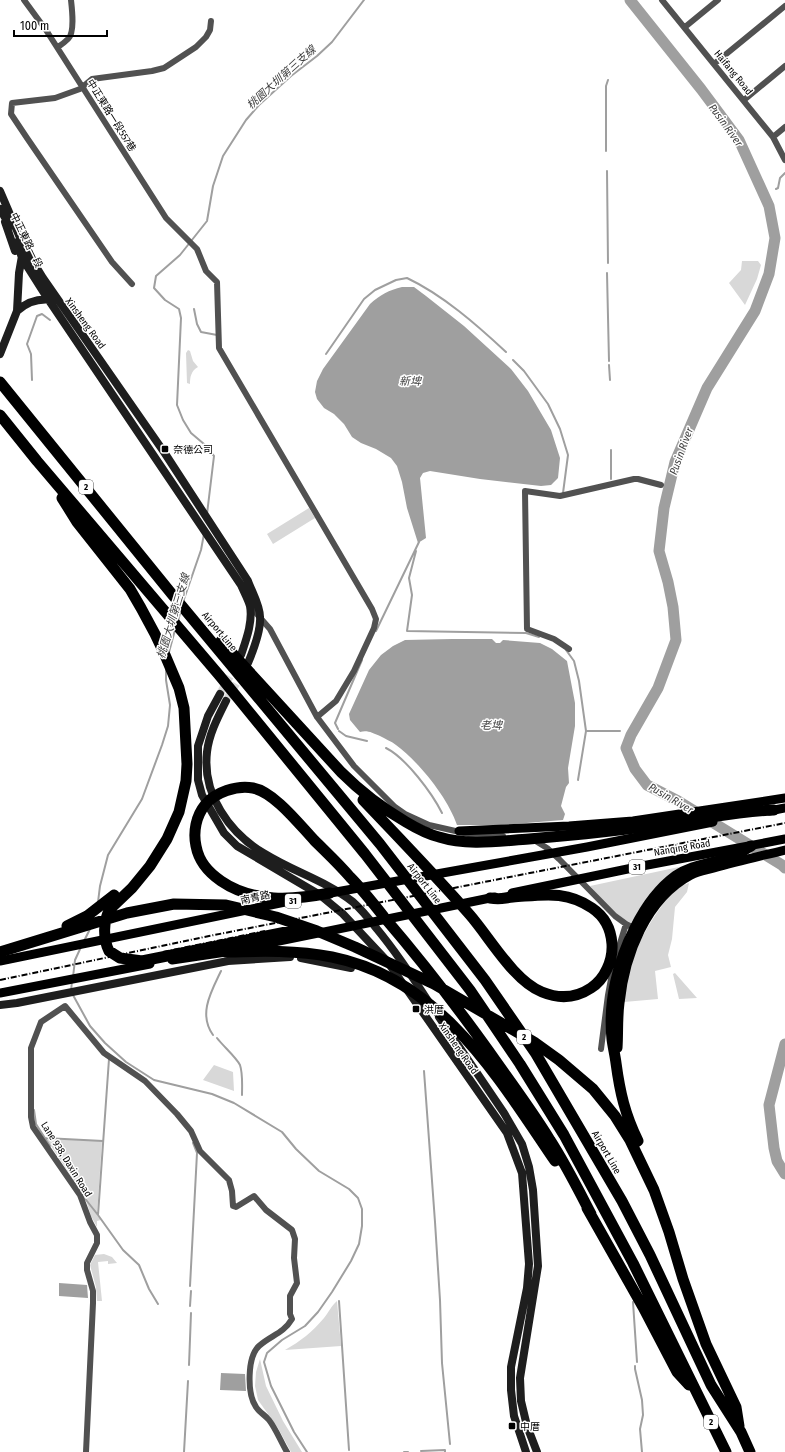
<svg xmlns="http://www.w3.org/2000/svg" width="785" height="1452" font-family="'Fira Sans Condensed','Noto Sans TC',sans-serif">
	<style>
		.green { fill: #d8d8d8 }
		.water { fill: #9f9f9f }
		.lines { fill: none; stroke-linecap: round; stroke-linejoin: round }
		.stream { stroke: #9f9f9f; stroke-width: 2 }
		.river { stroke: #9f9f9f; stroke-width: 11 }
		.secondary-tunnel { stroke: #d9d9d9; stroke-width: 8; stroke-dasharray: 8 4; stroke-linecap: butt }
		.minor { stroke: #515151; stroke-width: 6 }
		.secondary { stroke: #1e1e1e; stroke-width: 8 }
		.primary { stroke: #000; stroke-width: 9 }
		.motorway { stroke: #000; stroke-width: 11 }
		.rail { stroke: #000; stroke-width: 2; stroke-dasharray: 6 2 1 2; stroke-linecap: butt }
		.poi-dot { fill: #000; stroke: #fff; stroke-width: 1.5 }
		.labels { text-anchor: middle; stroke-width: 3; stroke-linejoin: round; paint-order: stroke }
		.shield { fill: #fff; stroke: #4c4c4c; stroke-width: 1 }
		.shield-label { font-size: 9px; font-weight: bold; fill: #000 }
		.street-label { font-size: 10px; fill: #000; stroke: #fff }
		.poi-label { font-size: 10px; fill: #000; stroke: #fff; text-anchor: start }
		.water-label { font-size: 11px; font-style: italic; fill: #404040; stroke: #fff }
	</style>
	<rect width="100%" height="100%" fill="#fff"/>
	<!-- green -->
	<path class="green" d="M742,261H758L761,265L757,279L745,305L729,283L741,270Z
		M188,350L190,351L193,361L198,367C191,371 190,377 190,384L187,383L186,353Z
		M309,508L315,518L273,544L267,534Z
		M679,867C675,874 666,877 660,883C648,894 640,909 631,923C614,914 603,901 590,886Z
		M689,883L687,892L675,907L672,939L668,955L671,967L655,971L658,999L624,1002C626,987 628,972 633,957C641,937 667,888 689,883Z
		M675,973L697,998L679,999L673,974Z
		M214,1065L233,1072L234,1091L203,1080Z
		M48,1139L102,1141L97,1215L101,1220L97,1221V1227L91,1216L85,1197L47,1140Z
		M104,1254L112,1257L117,1263L108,1264V1261L98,1262L102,1301H97L96,1287L90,1265L95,1255Z
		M337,1301L341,1346L285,1350C301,1341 312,1332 324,1318C329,1312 331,1306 337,1301Z
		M260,1359L266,1386L283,1421L302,1452H291L278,1428L258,1400L255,1386L256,1372Z"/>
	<!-- water -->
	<path class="water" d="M402,287H414L426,296L464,326L511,369L528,391L551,430L560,458L558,478L551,485L541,486L480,479L430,471L423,473L420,478L426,538L418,543L407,508L402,482L397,466L391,458L376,449L361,443L352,437L344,424L334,414L324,408L317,399L315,392L317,381L323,369L370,304C380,295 389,290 402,287Z
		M452,639H492L496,643H500L503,640L540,643L552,649L567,661L575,703V726L568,768L569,783L566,787L561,806L565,814L563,820L501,825H457C448,798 419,762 396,745C391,741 385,739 380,736C372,733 368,730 360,732L350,720L349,714L369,670L381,655L393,646L405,640Z
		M59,1283L87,1285L88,1298L59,1296Z
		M221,1373L245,1374L246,1391L220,1390Z"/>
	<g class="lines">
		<!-- stream -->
		<path class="stream" d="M606,151V86L608,80
			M607,171L608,263
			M776,189L778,188L780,178L785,173
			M607,273L609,361
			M194,309L197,324L201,332L217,335
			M326,354L364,299L375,290L396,280L407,278C443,295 477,325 506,352
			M513,360L524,371L548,404L560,429L568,455L563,493
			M609,365L610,380
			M32,380L31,354L27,344L37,316L42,314L50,320
			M611,450V479
			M207,514L214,456L204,444L191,433L183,420L177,405L181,318L179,309L165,300L154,288L156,276L180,255L207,221L213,186L223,156L246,120L259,105L291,76L317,56L332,42L364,0
			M416,551L409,578L412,595L407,631L526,633L539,637
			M183,602L201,550L204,534
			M178,621L181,610
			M376,631L419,542
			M566,650L574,661L579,681L586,731H620
			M169,652L175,630
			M338,729L335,723L362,660
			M339,731L346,736L367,741
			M386,748C406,758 432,793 442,813
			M578,780L586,731
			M98,902L100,886L108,855L142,799L162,745L168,726L170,705L166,680V670
			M84,941L90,929
			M73,977L75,960L81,947
			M71,991L72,981
			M73,995L90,1026L105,1043L126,1062L154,1080L212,1094L234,1103L282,1132L296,1149L319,1171L349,1189L358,1198L362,1209V1226L359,1244L351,1261L332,1292L318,1312L305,1326L282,1340L267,1353L264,1362L271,1386L294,1432L307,1452
			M213,1035C198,1014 211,992 221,971
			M217,1038C223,1046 236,1057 240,1065C243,1074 242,1086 242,1095
			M109,1059L98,1215L123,1250L139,1265L149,1289L158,1304
			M424,1071L435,1222L440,1300L442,1363L450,1444
			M34,1110L36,1124L50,1146
			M45,1138L103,1141
			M83,1196L98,1215
			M190,1286L197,1153L193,1143
			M339,1301L349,1450
			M633,1302L637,1362
			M190,1306L191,1291
			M189,1365L191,1313
			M635,1366V1369L642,1400L643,1415L640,1429L642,1452
			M421,1451L445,1450V1452
			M184,1452L188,1381
			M404,1452H408"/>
		<!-- river -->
		<path class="river" d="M630,0L701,89L739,140L769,206L775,238L769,274L755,311L707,388L675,462L664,508L659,551L668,582L673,607L676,640L658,688L631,735L626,748L635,769L647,785L678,801L782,865L785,868
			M785,1044L769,1105L774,1148L777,1161L785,1174"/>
		<!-- secondary-tunnel -->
		<path class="secondary-tunnel" d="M220,694L236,665
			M226,701L243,672"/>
		<!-- minor -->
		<path class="minor" d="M24,0L46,30L166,218L197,249L206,271L217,282L219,348L372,609L376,619L374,628L354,671L336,701L317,717
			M662,0L773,137L785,160
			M685,27L718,0
			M58,47C61,45 65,42 68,39C75,33 72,9 71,0
			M714,64L785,6
			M744,100L785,66
			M773,137L785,127
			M132,284L112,262L27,138L11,114L12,103L55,98L80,89L92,79L152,71L164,68L196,47L206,37L210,30L211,21
			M249,605L270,629L317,717L354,766L395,807L405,814L429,825L473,835L503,836
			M569,649L554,639L527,629L525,491L560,496L634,479H638L661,485
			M534,840L547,848L559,859L615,916L626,924L636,929
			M601,1049L608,995L614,963L626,924
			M86,1452L93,1303V1291L87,1270V1263L97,1243V1235L90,1222L80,1195L33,1127L31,1117V1048L41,1022L65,1006L104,1053L145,1081L177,1114L191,1131L200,1151L229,1180L232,1191L233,1206L236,1207L254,1196L266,1210L292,1230L295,1239L294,1258L297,1283L290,1296V1314L292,1319C283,1334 271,1335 259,1346C247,1357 247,1394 256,1407C259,1412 265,1415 269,1420C276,1429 281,1442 287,1452"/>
		<!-- secondary -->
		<path class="secondary" d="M0,191L24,247L43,278L164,452L248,581C252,592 260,605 260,617C261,629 253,651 248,663
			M0,209L10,226
			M5,222L15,251
			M17,242L22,258L48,299L241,585C244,592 248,599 250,606C253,622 246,640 241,655
			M17,311C27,302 38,298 52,300
			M0,354L17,311L19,273L22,256
			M220,694L208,716L198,746V780L202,795L224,833L237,846L320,895L343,914L387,961L507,1133L522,1173L529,1264L527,1288L511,1367V1390L514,1416L526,1452
			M226,701C218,717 209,734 207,752C202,794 229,833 265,854C294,872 326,881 353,902C362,910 370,920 377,929C396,952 412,976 428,1001
			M301,958L351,968
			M0,1005L17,1003L228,961L290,957
			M439,1017L504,1113L522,1144L529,1167L533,1190L538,1266L520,1378L521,1401L527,1426L537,1452"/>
		<!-- primary -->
		<path class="primary" d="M769,811L785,808
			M459,831L569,826L633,821L785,798
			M512,893L642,866L785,839
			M325,894L587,847L713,822
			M172,960L226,952L495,897
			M0,961L290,901
			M0,993L150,964
			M618,1048C619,1033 618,1018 620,1003C625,955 646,899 691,875C698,871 707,870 714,868C738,861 761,856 785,850"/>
		<!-- motorway -->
		<path class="motorway" d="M0,382L171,593L380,844L485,980L536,1054L622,1201L650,1255L711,1385L741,1432L750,1452
			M0,415L37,461L219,675L365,854L470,990L520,1064L564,1135L633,1263L726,1452
			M62,498L77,522L130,589L141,608L155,634L165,655L179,688L184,708L187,764L186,781L179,812L167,839L150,866L132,888L110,909C103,921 103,939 109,951L120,958L142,961L306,928
			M221,641L341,772C361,792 382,808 406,822C416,828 427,834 439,837C468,846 499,841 529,839C577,835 624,830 671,823C705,819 739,811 774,810
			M363,800C399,838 436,876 470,915C490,938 514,981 542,992C559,999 576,998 591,988C605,979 613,960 612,944C611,929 604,916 592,908C566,890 543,895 513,897C503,898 501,900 490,898
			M330,893C293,900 253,903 221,881C208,872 199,862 196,846C193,832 196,816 205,805C215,792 237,785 253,788C274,792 299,824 314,840C326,852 339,864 350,877C362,889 373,903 384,917C421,960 455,1004 488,1050C509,1080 531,1109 550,1140C565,1163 578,1189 591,1214
			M67,926L87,916L114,895
			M0,952L127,913L174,904L226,905L276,917L317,931L355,947L434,984L534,1042L559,1060L593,1089L615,1116L630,1140L654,1190L669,1232L683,1279L706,1344L736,1407L739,1426
			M226,952C262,951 296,950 332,957C441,979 497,1076 555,1161
			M638,1141C625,1114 620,1093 616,1063C615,1055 613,1047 612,1039C608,1002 618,961 635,928C645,908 658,889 676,876C693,864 714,864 733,856C739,854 745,849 751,846
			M587,1208L643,1307L677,1372L689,1385"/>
		<!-- rail -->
		<path class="rail" d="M163,952L265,931
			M0,980L209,936L785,823"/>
	</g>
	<!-- markers -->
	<g class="poi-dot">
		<rect x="161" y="445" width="8" height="8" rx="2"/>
		<rect x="412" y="1005" width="8" height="8" rx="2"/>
		<rect x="508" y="1422" width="8" height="8" rx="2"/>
	</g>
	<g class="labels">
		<!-- shield labels -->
		<g class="shield">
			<rect x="79" y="480" width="14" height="14" rx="3"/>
			<rect x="629" y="860" width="16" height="14" rx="3"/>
			<rect x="285" y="894" width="16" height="14" rx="3"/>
			<rect x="517" y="1030" width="14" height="14" rx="3"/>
			<rect x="704" y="1415" width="14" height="14" rx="3"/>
		</g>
		<g class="shield-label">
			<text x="86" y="490">2</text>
			<text x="637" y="870">31</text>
			<text x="293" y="904">31</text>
			<text x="524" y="1040">2</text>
			<text x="711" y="1425">2</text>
		</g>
		<!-- street labels -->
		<g class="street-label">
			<text transform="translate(734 72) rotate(51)" y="4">Haifang Road</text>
			<text transform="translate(112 115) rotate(58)" y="4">中正東路一段557巷</text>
			<text transform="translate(27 240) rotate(64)" y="4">中正東路一段</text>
			<text transform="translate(86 323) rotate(54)" y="4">Xinsheng Road</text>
			<text transform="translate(220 631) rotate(50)" y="4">Airport Line</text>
			<text transform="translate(682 847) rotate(-10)" y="4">Nanqing Road</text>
			<text transform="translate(425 883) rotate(52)" y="4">Airport Line</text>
			<text transform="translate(255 897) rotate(-12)" y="4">南青路</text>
			<text transform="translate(459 1048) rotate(55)" y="4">Xinsheng Road</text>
			<text transform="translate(607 1152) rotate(60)" y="4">Airport Line</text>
			<text transform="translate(67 1159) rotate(58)" y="4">Lane 938, Daxin Road</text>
		</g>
		<!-- poi labels -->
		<g class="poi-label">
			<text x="173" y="453">奈德公司</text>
			<text x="424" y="1013">洪厝</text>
			<text x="520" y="1430">中厝</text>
		</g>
		<!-- water labels -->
		<g class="water-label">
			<text transform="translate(281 77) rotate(-42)" y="4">桃園大圳第三支線</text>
			<text transform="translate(726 125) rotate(54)" y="4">Pusin River</text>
			<text x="410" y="385">新埤</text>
			<text transform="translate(681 451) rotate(-70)" y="4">Pusin River</text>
			<text transform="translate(173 616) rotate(-73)" y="4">桃園大圳第三支線</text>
			<text x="491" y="729">老埤</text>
			<text transform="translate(671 798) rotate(30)" y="4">Pusin River</text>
		</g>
	</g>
	<!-- scale -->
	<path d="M14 30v6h93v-6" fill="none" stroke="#000000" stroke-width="2"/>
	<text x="20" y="30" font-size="12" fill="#000000" stroke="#ffffff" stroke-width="3" paint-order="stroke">100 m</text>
</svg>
